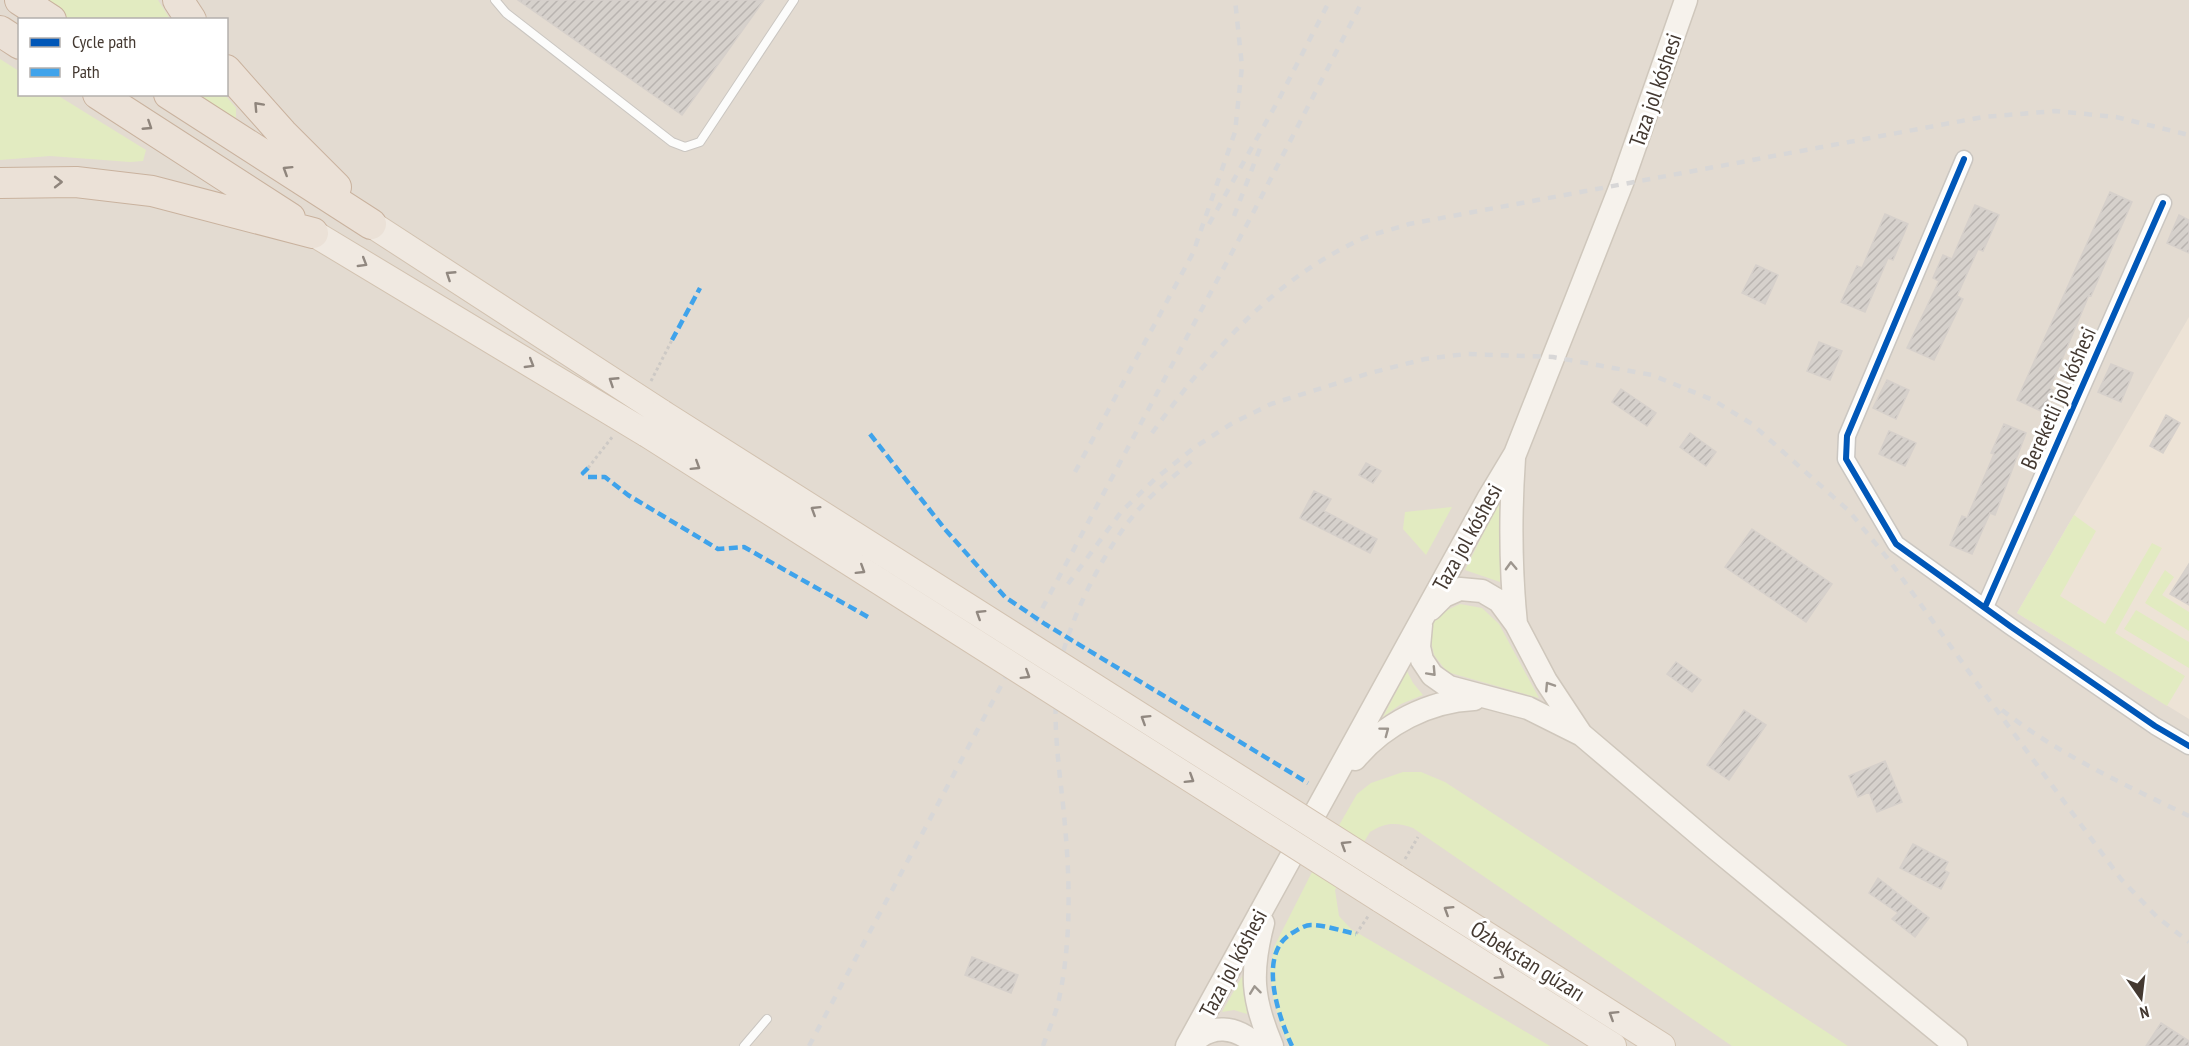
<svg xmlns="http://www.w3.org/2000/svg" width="2189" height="1046" font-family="'PT Sans Narrow',sans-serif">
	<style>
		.residential { fill: #e3dbd1; fill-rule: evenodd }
		.education { fill: #ede3d6 }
		.green { fill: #e2ebc1 }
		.building { fill: url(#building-hatch); stroke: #d6d0cb; stroke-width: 1.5 }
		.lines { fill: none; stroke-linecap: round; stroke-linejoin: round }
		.lane-casing { stroke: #cac6c1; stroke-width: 10 }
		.street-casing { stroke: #cac6c1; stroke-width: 19 }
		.secondary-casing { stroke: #cfc7bc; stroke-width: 25 }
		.primary-casing { stroke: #d2c2b0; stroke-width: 28 }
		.highway-casing { stroke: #c9b29e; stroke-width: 32 }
		.path { stroke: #cdc9c5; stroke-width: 3; stroke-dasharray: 3 3; stroke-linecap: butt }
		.lane { stroke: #fcfcfb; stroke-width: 8 }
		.street { stroke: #fcfcfb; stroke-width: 16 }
		.secondary { stroke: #f6f2ec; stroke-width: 22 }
		.primary { stroke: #f0e9e1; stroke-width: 26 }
		.highway { stroke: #ebe1d7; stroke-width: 30 }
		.rail { stroke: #d8d7d7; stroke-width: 4.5; stroke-dasharray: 8 8; stroke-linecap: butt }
		.primary-bridge-casing { stroke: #d2c2b0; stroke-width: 28; stroke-linecap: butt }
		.primary-bridge { stroke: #f0e9e1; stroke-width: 26 }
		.quiet { stroke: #3fa3eb; stroke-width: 4.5; stroke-dasharray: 9 4.5; stroke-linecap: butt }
		.cycleway-casing { stroke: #fff; stroke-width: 10 }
		.cycleway { stroke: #0057b8; stroke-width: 6 }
		.oneway { stroke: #8f857c }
		.oneway2 { stroke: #918880 }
		.oneway3 { stroke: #9d968e }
		.labels { text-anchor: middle; stroke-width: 6; stroke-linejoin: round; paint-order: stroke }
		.street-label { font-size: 22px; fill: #443931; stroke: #fff }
	</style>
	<defs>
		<pattern id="building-hatch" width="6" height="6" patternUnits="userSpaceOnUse" patternTransform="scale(1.5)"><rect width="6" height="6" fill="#d6d1cc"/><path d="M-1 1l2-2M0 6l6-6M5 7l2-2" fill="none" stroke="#b9b4b0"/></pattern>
	</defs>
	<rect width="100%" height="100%" fill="#eeeae5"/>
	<!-- residential -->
	<path class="residential" d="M0,0H2189V1046H0ZM20,20H226V94H20Z"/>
	<!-- education -->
	<path class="education" d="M2189,317V719L2017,613Z"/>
	<!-- green -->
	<path class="green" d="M34,0H158L170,19H65Z
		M0,59L19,71L20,94L57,95L146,150L143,161L130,162L50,156L0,160Z
		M182,95H225L236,108V117L232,121Z
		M1501,498L1500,582L1465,570Z
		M1452,507L1426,555L1403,529L1405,512Z
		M2074,515L2096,531L2060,596L2105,624L2152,543L2162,548L2115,633L2185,676L2167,706L2017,613Z
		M2165,570L2174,577L2162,595L2189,612V631L2145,603Z
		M1460,604L1482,608L1499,624L1539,698L1447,672L1434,655L1429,631L1439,614Z
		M2136,610L2189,642V668L2124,629Z
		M1407,671L1413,683L1423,695L1401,704L1383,717Z
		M1403,772H1421L1445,782L1848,1046H1732L1413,828C1397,822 1385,822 1370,832L1335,890L1339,916L1351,929L1550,1046H1289L1281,1028L1273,997L1270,971L1274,947L1311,874L1357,794L1371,783Z
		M1244,973L1247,1014L1234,1010L1222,1012Z"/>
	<!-- building -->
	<path class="building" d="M518,0H764L682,115Z
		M2110,192L2132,202L2091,296L2089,295L2050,388L2053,390L2043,412L2017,400Z
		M1975,205L1999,215L1983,251L1978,249L1957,296L1963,299L1934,360L1907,348L1939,281L1933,278L1943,255L1952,259Z
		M1885,214L1908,224L1893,260L1888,258L1865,312L1841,302L1857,266L1862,268Z
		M2179,215L2189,220V253L2167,243Z
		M1756,265L1778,275L1765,304L1742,293Z
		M1819,342L1842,351L1830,380L1807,371Z
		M2111,364L2133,373L2121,402L2098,392Z
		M1887,380L1909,390L1896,419L1873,408Z
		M1621,389L1656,413L1647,426L1612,402Z
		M2166,415L2180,423L2163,453L2150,446Z
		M2004,424L2026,433L1995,515L1990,513L1972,554L1950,545L1962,516L1967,518L1994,454L1991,453Z
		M1889,431L1916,443L1905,466L1879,454Z
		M1690,433L1716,452L1706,466L1680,447Z
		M1366,463L1381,471L1373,483L1359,475Z
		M1314,491L1331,499L1324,511L1377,539L1370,553L1300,518Z
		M1752,529L1832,584L1806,622L1725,567Z
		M2189,564V605L2170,594Z
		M1676,662L1701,680L1692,692L1667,674Z
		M1744,710L1766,725L1729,780L1707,765Z
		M1885,761L1902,802L1877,812L1869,792L1858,797L1849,776Z
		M1913,844L1948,862L1944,870L1949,873L1941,889L1900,868Z
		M1878,878L1929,918L1915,937L1892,919L1898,913L1869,893Z
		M972,957L1018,975L1011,993L965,975Z
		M2161,1023L2189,1041V1046H2146Z"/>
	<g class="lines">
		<!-- lane casing -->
		<g class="lane-casing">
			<path id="lane" d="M495,0L506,13L672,142L685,147L700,142L794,0
				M744,1046L767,1019"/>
		</g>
		<!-- street casing -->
		<g class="street-casing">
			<path id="street" d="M1964,159L1847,436L1846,459L1896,544L2010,626L2155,726L2189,746
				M1985,607L2163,203"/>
		</g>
		<!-- secondary casing -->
		<g class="secondary-casing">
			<path id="secondary" d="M1514,458C1510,516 1510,565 1516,624
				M1431,609L1444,596L1460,589L1482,591L1499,601L1516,624L1546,681L1581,734
				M1421,625L1419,647L1422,660L1432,675L1449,687L1528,708L1582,735L1714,847L1956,1046
				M1355,759C1384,724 1429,701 1474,699
				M1263,923C1250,973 1252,999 1272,1046
				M1187,1046L1488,499L1515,454L1576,300L1622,183L1686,0
				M1190,1046C1210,1022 1237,1026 1257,1046"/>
		</g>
		<!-- primary casing -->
		<g class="primary-casing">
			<path id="primary" d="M371,224L662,413
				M313,233L647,434
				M1395,877L1662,1046
				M1380,899L1613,1046"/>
		</g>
		<!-- highway casing -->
		<g class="highway-casing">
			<path id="highway" d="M20,0L51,20
				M178,0L191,20
				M0,31L20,44
				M226,70L282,133L336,187
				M98,94L290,218
				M169,94L371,224
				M0,183L76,182L152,191L313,233"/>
		</g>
		<!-- path -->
		<path class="path" d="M651,381L672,340
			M588,468L613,436
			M1405,859L1418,837
			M1356,934L1369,915"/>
		<!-- lane -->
		<use href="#lane" class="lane"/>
		<!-- street -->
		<use href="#street" class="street"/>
		<!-- secondary -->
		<use href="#secondary" class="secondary"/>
		<!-- primary -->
		<use href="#primary" class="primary"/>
		<!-- highway -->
		<use href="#highway" class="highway"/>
		<!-- rail -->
		<path class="rail" d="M1234,216L1262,143
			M1209,224L1279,99L1330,0
			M1152,433C1209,355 1265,287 1353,243C1370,234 1391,230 1409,224L1983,117L2055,111L2116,117L2189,135
			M1075,472L1193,253L1235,132L1242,66L1235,0
			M1068,584L1121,512L1155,479L1195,447L1231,424L1271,404L1370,373L1425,359L1466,354L1553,357L1652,375L1713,400L1752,424L1849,511L1889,560L1987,697L2121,879L2157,917L2189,942
			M2002,710C2058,754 2125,785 2189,816
			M809,1046L1253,213L1363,0
			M1043,1046C1049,1029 1057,1012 1060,994C1071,940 1070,881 1065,826C1061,776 1051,726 1058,676C1065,626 1105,547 1139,509C1155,491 1174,476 1193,460"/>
		<!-- primary-bridge casing -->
		<g class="primary-bridge-casing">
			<path id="primary-bridge" d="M662,413L1395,877
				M647,434L1380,899"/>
		</g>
		<!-- primary-bridge -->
		<use href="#primary-bridge" class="primary-bridge"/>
		<!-- quiet -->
		<path class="quiet" d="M672,340L700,288
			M870,434L944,528L1005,597L1045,624L1308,783
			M588,468L583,473L588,477H605L628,495L718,549L744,547L868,617
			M1292,1046C1278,1016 1256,951 1294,932C1299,929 1305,925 1311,925C1325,925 1342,931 1356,934"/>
		<!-- cycleway casing -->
		<g class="cycleway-casing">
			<path id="cycleway" d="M1964,159L1847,436L1846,459L1896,544L2010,626L2155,726L2189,746
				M1985,607L2163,203"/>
		</g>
		<!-- cycleway -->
		<use href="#cycleway" class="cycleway"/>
	</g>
	<!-- one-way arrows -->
	<defs><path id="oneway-chevron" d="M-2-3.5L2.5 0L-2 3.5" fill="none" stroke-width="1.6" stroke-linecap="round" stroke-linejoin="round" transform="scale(1.5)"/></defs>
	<g class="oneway">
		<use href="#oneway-chevron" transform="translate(258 106) rotate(-133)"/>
		<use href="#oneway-chevron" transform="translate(148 126) rotate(33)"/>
		<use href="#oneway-chevron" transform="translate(287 170) rotate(-148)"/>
		<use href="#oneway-chevron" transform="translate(58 182)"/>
	</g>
	<g class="oneway2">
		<use href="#oneway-chevron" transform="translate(363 263) rotate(31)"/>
		<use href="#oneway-chevron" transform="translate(450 275) rotate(-147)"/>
		<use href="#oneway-chevron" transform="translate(530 364) rotate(31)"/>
		<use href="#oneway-chevron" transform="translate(613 381) rotate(-147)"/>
		<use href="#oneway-chevron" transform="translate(696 466) rotate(32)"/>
		<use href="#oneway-chevron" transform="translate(815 510) rotate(-148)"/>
		<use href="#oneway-chevron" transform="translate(861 570) rotate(32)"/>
		<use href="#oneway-chevron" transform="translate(980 614) rotate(-148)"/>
		<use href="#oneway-chevron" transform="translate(1026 675) rotate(32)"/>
		<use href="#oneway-chevron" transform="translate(1145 719) rotate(-148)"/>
		<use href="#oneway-chevron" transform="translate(1190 779) rotate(32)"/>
		<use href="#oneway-chevron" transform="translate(1345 845) rotate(-148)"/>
		<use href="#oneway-chevron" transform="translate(1448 910) rotate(-148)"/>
		<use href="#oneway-chevron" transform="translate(1500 975) rotate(32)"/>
		<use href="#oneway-chevron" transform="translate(1613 1015) rotate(-148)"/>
	</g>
	<g class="oneway3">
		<use href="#oneway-chevron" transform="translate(1511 566) rotate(-92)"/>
		<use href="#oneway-chevron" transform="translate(1432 672) rotate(47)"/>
		<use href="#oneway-chevron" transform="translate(1549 686) rotate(-123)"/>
		<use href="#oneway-chevron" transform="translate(1385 731) rotate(-37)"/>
		<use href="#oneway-chevron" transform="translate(1255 990) rotate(-97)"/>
	</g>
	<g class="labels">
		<!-- street labels -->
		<g class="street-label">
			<text transform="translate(1655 90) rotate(-71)" y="8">Taza jol kóshesi</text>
			<text transform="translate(2058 398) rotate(-66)" y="8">Bereketli jol kóshesi</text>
			<text transform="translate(1467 537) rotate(-61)" y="8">Taza jol kóshesi</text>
			<text transform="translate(1528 961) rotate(32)" y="8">Ózbekstan gúzarı</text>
			<text transform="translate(1233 963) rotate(-62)" y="8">Taza jol kóshesi</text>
		</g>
	</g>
	<!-- legend -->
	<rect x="18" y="18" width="210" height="78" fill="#ffffff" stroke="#b4b0ad" stroke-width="1.5"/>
	<rect x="30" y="38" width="30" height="9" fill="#0057b8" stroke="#b4b0ad" stroke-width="1.5"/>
	<text x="72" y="48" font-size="18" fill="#443931">Cycle path</text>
	<rect x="30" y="68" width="30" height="9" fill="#3fa3eb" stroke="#b4b0ad" stroke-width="1.5"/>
	<text x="72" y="78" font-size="18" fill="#443931">Path</text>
	<!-- north arrow -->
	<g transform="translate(2141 998) rotate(166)" stroke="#ffffff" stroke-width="4.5" paint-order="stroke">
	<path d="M0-4.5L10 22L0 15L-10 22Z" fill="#443931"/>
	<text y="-9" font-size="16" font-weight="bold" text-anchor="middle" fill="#443931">N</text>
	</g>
</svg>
